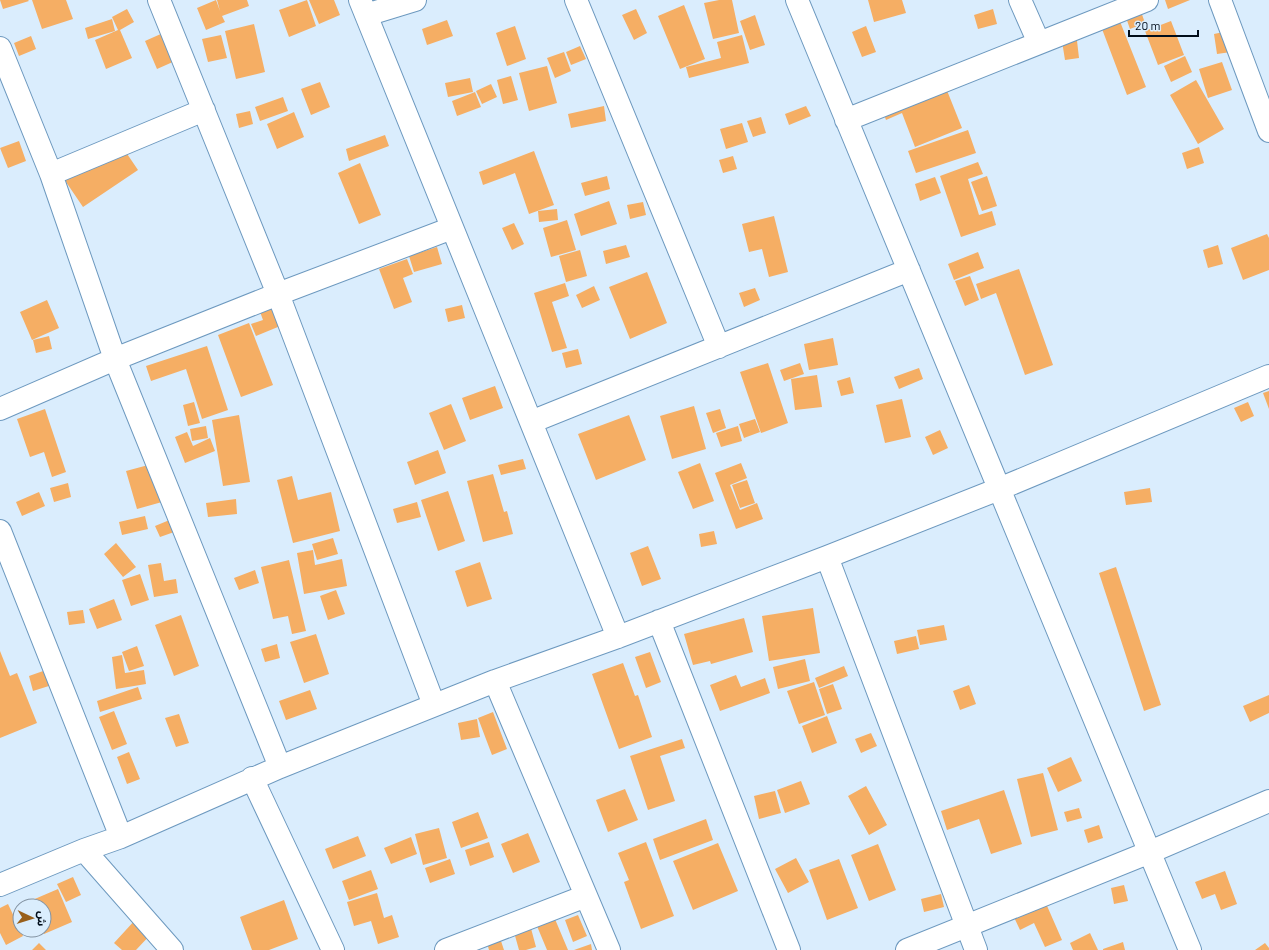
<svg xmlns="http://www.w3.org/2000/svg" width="1269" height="950" font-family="Barlow,'Noto Sans Arabic',sans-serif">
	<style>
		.building { fill: #f5ae64 }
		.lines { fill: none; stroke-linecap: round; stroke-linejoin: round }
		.minor-casing { stroke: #6d99bf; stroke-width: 24 }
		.minor { stroke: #fff; stroke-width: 22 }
	</style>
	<rect width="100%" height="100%" fill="#daedfd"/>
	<!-- building -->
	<path class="building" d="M0,0H28L29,1L3,9Z
		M32,0H66L73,19L42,29Z
		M216,0L220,11L217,0H247L249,6L222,16L225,22L206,30L197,8Z
		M307,0L316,26L289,37L279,10Z
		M309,0H334L340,15L319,24Z
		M719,0H732L739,33L713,39L704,3Z
		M868,0H902L906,13L874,22Z
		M1165,0H1190L1168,9Z
		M1138,3L1145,23L1130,29L1123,9Z
		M684,5L705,59L680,69L658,16Z
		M127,9L134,22L120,30L132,58L106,69L95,40L118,30L112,17Z
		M636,9L647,33L634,40L622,15Z
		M993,9L997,24L978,29L974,15Z
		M1117,14L1146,87L1127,95L1099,21Z
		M755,15L765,45L750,50L740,21Z
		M112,19L115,31L88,39L85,28Z
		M447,20L453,36L427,45L422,29Z
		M1171,21L1184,55L1158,65L1145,31Z
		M254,24L265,72L236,79L225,31Z
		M515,26L526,59L507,66L496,33Z
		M866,26L876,52L862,57L852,32Z
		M1228,31L1231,52L1217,54L1214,34Z
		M1076,32L1079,58L1065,60L1061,35Z
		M163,33L175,61L157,69L145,41Z
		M221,35L227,58L208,62L202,39Z
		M742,35L749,63L689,78L686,67L721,58L717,42Z
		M31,36L36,49L19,56L14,43Z
		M580,46L586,59L571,65L566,52Z
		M564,52L571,71L555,78L547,58Z
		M1185,56L1192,72L1171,82L1164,66Z
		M1222,62L1232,90L1208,98L1199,69Z
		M547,66L557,103L529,111L519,73Z
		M511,76L518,100L503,104L497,80Z
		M470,78L473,92L448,97L445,83Z
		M1196,80L1224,129L1198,144L1170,95Z
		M320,82L330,107L311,115L301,89Z
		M944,83L962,128L915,147L902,113L886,120L882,109Z
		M491,84L497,97L482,104L476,91Z
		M475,92L481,107L457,116L452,101Z
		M283,97L288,111L260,121L255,107Z
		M604,106L606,121L571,128L568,114Z
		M806,106L811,116L789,125L785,114Z
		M250,111L253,124L239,128L236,114Z
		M294,112L304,137L277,149L267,124Z
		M761,117L766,133L753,137L747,121Z
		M742,123L748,142L726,149L720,129Z
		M968,130L976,153L916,173L908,151Z
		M385,135L389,146L349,161L346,149Z
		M19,141L26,161L8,168L0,148Z
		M119,142L138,170L83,207L64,179Z
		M1199,147L1204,163L1187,169L1182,153Z
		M534,151L554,205L529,214L515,173L483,185L479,172Z
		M733,156L737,169L723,173L719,160Z
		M978,162L983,174L968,179L979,215L992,211L996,225L961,237L940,176Z
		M360,163L381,215L359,224L338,173Z
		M607,176L610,189L585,196L581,183Z
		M987,176L997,206L982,211L971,182Z
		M935,177L941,193L920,201L915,184Z
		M609,201L617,224L581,236L574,214Z
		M643,202L646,215L630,219L627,205Z
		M557,209L558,220L539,222L538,211Z
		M774,216L788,272L769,277L762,249L749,252L742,224Z
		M567,220L576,250L551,257L543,228Z
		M514,223L524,244L512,250L502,228Z
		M1267,234L1269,238V270L1243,280L1231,248Z
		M626,245L630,257L606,264L603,251Z
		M1218,245L1223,264L1208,268L1203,250Z
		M437,247L442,264L414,272L409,256Z
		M580,250L587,276L566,282L559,256Z
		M978,252L984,268L954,280L948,264Z
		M407,259L413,274L403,278L412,302L394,309L379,269Z
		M1019,269L1053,365L1025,375L996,293L981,299L976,284Z
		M647,272L667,323L630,339L609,287Z
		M970,276L979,300L965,306L955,281Z
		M565,283L569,296L552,302L567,348L552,352L534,293Z
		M594,286L600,300L582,308L576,295Z
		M755,288L760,300L744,307L739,293Z
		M280,299L290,322L256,336L251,324L263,320L259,309Z
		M47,300L59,328L32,340L20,312Z
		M462,305L465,318L448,322L445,309Z
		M249,323L273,385L241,397L218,335Z
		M49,336L52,349L36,353L33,340Z
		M833,338L838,365L809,370L804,344Z
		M207,346L228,410L202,419L186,369L151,381L146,366Z
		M578,349L582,364L566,368L562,353Z
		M768,363L788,423L761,433L740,372Z
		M800,363L804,374L784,381L780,370Z
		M919,368L923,379L899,389L894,377Z
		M817,375L822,407L795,410L791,379Z
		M850,377L854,393L841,396L837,381Z
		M495,386L503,408L470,420L462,398Z
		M1269,391V409L1263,393Z
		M902,399L911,437L885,443L876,405Z
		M194,402L200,423L188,426L183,405Z
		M1248,402L1254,416L1241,422L1234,408Z
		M451,404L466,441L444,450L429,413Z
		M694,406L706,449L672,459L660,416Z
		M45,409L66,472L52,477L44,452L30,457L17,419Z
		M720,409L726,428L713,433L706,413Z
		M239,415L250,482L223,486L212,420Z
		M629,415L646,460L596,480L578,434Z
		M755,419L760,432L744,438L739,424Z
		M206,426L208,438L192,441L190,429Z
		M738,426L742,441L721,447L716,433Z
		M940,430L948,448L933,455L925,437Z
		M187,432L193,446L210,438L215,451L185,463L175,437Z
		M438,450L446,473L415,485L407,462Z
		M523,459L526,469L501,475L498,465Z
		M700,463L714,501L693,509L678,472Z
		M741,463L747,478L730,485L740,510L757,503L763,519L736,529L715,473Z
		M152,464L162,502L137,509L126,471Z
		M493,474L504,512L507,511L513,534L483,542L467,481Z
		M292,476L298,500L331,492L340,531L293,543L277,480Z
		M747,480L755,503L740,508L732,485Z
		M68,483L71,497L54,502L50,488Z
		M1150,488L1152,502L1126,505L1124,492Z
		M448,491L465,541L438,551L421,500Z
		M39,492L45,506L22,516L16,502Z
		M236,499L237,514L208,517L206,503Z
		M417,502L421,517L397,523L393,509Z
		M145,516L148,529L122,535L119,522Z
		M172,519L177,531L160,537L155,526Z
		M714,531L717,544L701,547L699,534Z
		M333,538L338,554L317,560L312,544Z
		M116,543L136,567L123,577L104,554Z
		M648,546L661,579L642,586L630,553Z
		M313,550L315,565L342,559L347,586L304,594L297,553Z
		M289,560L306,631L292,634L288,616L273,619L261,567Z
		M480,562L492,599L467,607L455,571Z
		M161,563L164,581L176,579L178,593L154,597L148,565Z
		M1116,567L1161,705L1144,711L1099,573Z
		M255,570L259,583L239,590L234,578Z
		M140,574L149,600L131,606L122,580Z
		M336,590L345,614L328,620L320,596Z
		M114,599L122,620L97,629L89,609Z
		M813,608L820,653L769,661L762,616Z
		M83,610L85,623L69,625L67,612Z
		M181,615L199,666L174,676L155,625Z
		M744,618L753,652L711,664L710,661L693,665L684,634Z
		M944,625L947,640L920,645L917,630Z
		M316,634L329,674L304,683L290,642Z
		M916,636L919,649L897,654L894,641Z
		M277,644L280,658L265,662L261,649Z
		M137,646L144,666L129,671L122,652Z
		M0,651L10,676L17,673L37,723L0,738Z
		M650,652L661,682L646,688L635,657Z
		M122,655L125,673L144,670L146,684L116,689L112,657Z
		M805,659L810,681L778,689L773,667Z
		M623,663L635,696L638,695L652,737L619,749L592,674Z
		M844,666L848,676L819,688L815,678Z
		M46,670L52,685L33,691L29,676Z
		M736,675L741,687L765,678L770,693L720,711L710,685Z
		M814,682L825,715L799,724L787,691Z
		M833,684L842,709L827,714L819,689Z
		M969,685L976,704L960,710L953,691Z
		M138,687L142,699L100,712L97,701Z
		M310,690L317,709L286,720L279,701Z
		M1269,695V713L1250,722L1243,706Z
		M114,711L127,744L112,750L99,717Z
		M493,712L507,749L492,755L478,718Z
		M179,714L189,743L176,747L165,718Z
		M827,716L837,743L812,753L802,726Z
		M477,719L480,737L461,740L458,723Z
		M871,733L877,746L861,753L855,739Z
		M682,739L685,748L660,756L675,801L648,810L630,756Z
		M129,752L140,779L127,784L117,757Z
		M1071,757L1082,781L1058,792L1047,768Z
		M1043,773L1058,830L1031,837L1017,779Z
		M801,781L810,804L785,813L777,790Z
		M866,786L887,825L869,835L848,796Z
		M625,789L638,820L608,832L596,800Z
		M1004,790L1022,844L991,854L979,819L947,830L941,811Z
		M775,791L781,813L759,819L754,796Z
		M1079,808L1082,818L1067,822L1064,812Z
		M478,812L488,838L461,848L452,822Z
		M706,819L713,840L660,860L653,839Z
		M1099,825L1103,838L1088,843L1084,830Z
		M439,828L447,858L423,865L415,834Z
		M528,833L540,862L513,873L501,844Z
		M358,836L366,856L333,869L325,849Z
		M411,837L417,854L391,864L384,848Z
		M489,842L494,857L470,866L465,850Z
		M646,842L674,916L641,929L624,882L629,880L618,853Z
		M718,843L738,891L693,910L673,861Z
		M878,844L896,890L869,901L851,855Z
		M796,858L809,882L788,893L775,869Z
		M450,859L455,874L430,883L425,868Z
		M839,859L858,908L827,920L809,870Z
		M371,870L378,889L349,900L342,881Z
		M1225,871L1237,904L1221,910L1215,894L1202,899L1195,882Z
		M73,877L81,895L66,902L57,884Z
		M1124,885L1128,901L1114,904L1111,888Z
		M58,889L72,922L44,934L42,930H44V906H32L30,901Z
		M377,893L384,918L392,915L399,937L378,944L371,921L354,926L347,902Z
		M941,894L944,907L924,912L921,899Z
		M1044,899L1062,940L1045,947L1034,923L1020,930L1012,913Z
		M284,900L298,939L269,950H252L240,917Z
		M8,904L23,936L6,945L0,933V908Z
		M552,912L568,950H547L534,919Z
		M578,915L587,936L573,942L565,920Z
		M136,919L152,933L136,950H122L114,943Z
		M529,921L536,947L526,950H519L512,925Z
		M498,932L504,950H489L485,936Z
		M1090,933L1098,950H1073L1070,943Z
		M1123,942L1125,950H1103V949Z
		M39,943L46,950H32Z
		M1265,943L1269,948V950H1255Z
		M591,944L592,950H574Z"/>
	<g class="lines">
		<!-- minor casing -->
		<g class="minor-casing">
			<path id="minor" d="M159,0L278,294L434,705
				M360,0L618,637
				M576,0L719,347
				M797,0L1190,950
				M1020,0L1039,43
				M1220,0L1269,131
				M366,15L415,0
				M0,48L51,174L115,359L280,767
				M846,120L1147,0
				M51,174L204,110
				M0,409L115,359L278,294L452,228
				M531,422L909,270
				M0,531L121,837
				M827,557L976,950
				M659,621L789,950
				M495,681L609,950
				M252,778L333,950
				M84,850L172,950
				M0,885L84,850L121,837L280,767L495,681L618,637L827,557L999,489L1269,376
				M446,950L586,896
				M907,950L1150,852L1269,801"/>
		</g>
		<!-- minor -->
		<use href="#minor" class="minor"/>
	</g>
	<!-- north arrow -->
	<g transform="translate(32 918) rotate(94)"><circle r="19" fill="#daedfd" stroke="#8393a2"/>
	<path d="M0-3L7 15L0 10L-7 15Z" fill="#985f1b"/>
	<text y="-6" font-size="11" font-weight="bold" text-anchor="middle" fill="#000d1a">ش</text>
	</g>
	<!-- scale -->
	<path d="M1129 30v6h69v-6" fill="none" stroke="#000d1a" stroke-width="2"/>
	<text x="1135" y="30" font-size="12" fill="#000d1a" stroke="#daedfd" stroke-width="3" paint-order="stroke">20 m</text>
</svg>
